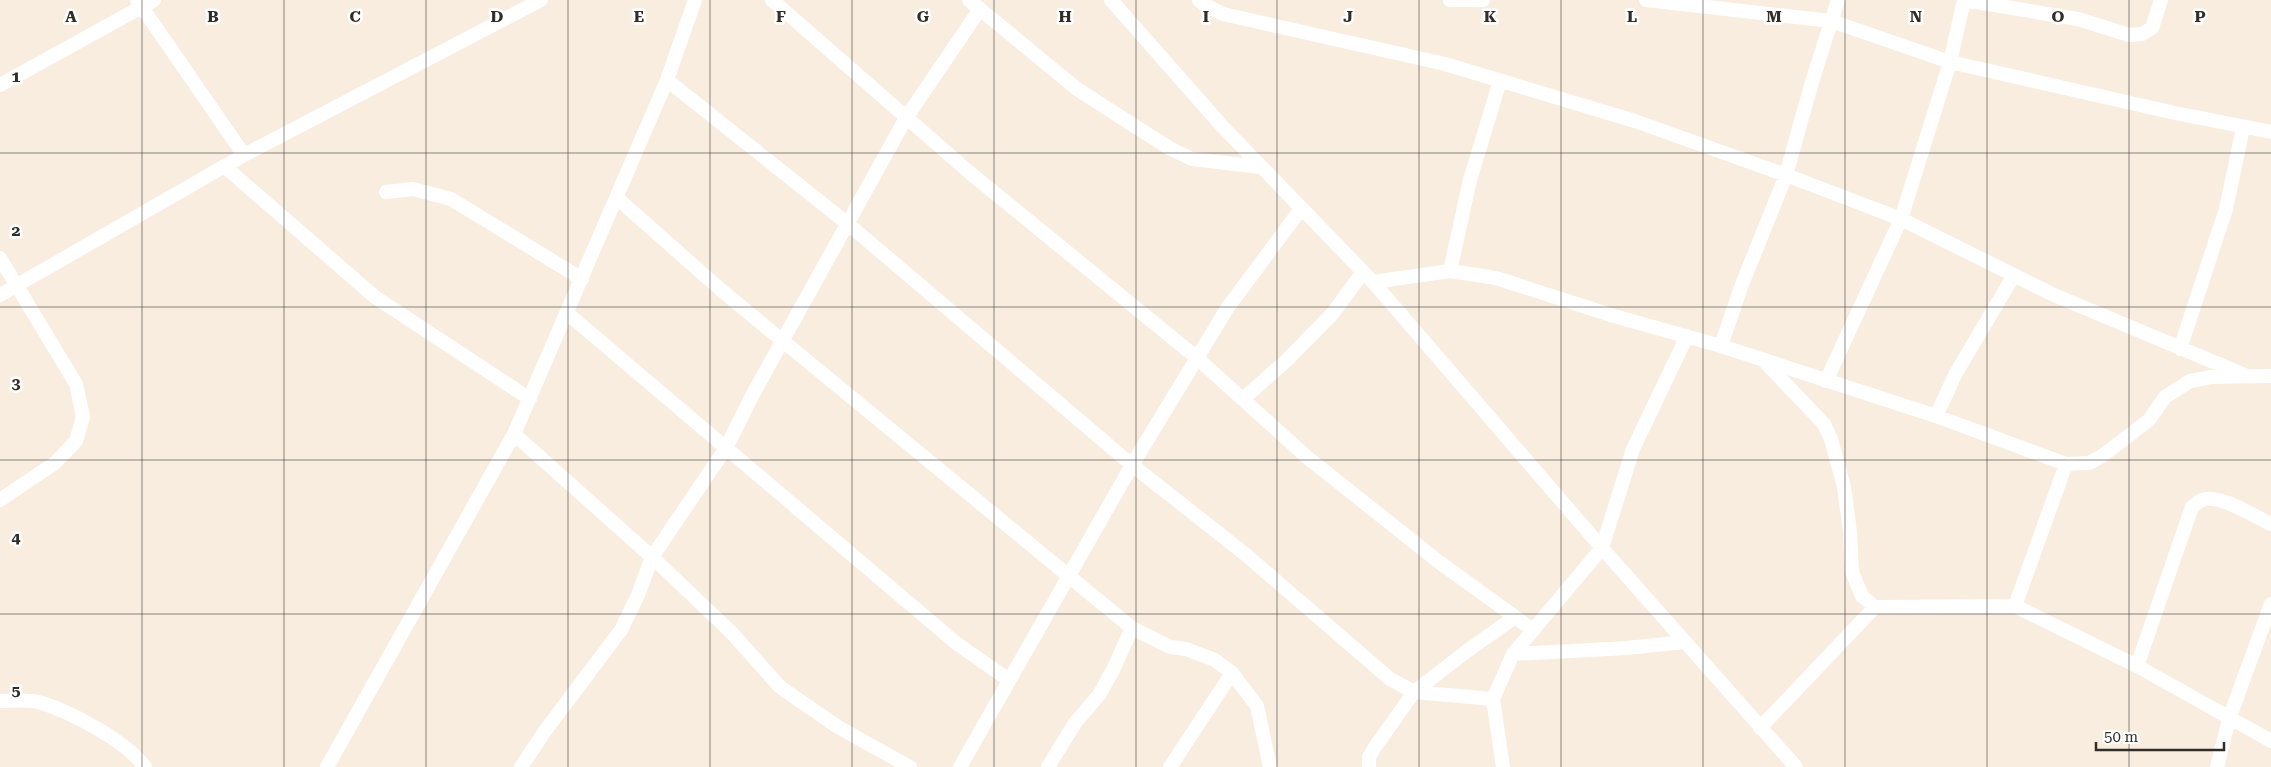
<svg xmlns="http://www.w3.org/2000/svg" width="2271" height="767" font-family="'Roboto Serif',serif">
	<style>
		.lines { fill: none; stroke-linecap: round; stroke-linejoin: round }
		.street { stroke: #fff; stroke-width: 14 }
		.grid { fill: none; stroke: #312d28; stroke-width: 1; stroke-opacity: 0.55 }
		.grid-label { font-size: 16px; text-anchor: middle; font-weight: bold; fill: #312d28; stroke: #fff; stroke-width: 5; stroke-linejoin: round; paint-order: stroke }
	</style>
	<rect width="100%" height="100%" fill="#f8eddf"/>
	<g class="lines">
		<!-- street -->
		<path class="street" d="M137,0L244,155
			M772,0L969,172L1197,358L1308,458L1439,562L1533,630
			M969,0L1077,89L1169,148L1192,159L1261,167
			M1111,0L1222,126L1373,282L1602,548L1796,767
			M1199,0L1205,5L1223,14L1445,64L1635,121L1786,175L1901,219L2054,295L2247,376
			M1450,0H1483
			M1646,0L1831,21L1950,62L2175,113L2271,132
			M1964,0L2078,19L2129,35L2142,34L2152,28L2161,0
			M667,80L848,224L1132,465L1245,554L1390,679L1414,692L1493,699
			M0,85L154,0
			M224,166L375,297L530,399
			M386,192L413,189L451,199L582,279
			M617,198L721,290L1132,628L1170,647L1186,649L1215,660L1232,673L1257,706L1270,767
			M0,258L76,384L83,417L76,441L55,463L0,500
			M1450,271L1470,180L1500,81
			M1373,282L1450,271L1496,278L1614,316L1721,346L1936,416L2066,464L2089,463L2102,456L2149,420L2165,397L2190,381L2211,377L2271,376
			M0,295L244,155L541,0
			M567,313L956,643L1009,680
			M1721,346L1741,287L1786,175L1812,82L1838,0
			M2180,349L2226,209L2243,128
			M1766,363L1824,424L1831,439L1844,487L1850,532L1852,572L1862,596L1875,607L2015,606L2066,464
			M1826,381L1901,219L1950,62L1964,0
			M1243,399L1288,359L1333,313L1363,272
			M1936,416L1956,373L2014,275
			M514,434L652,557L731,632L780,687L838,727L910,767
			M2015,606L2137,666L2271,741
			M1513,654L1627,648L1684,642
			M2137,666L2192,507C2195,505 2199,501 2202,500C2219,493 2255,517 2271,524
			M0,701C13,701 30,699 42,703C73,713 126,741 145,767
			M1760,728L1875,607
			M327,767L514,434L667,80L695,0
			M521,767L545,731L621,630L638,595L652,557L726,448L753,394L906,118L980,9
			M960,767L1132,465L1228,307L1301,209
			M1048,767L1075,723L1099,695L1113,670L1132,628
			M1170,767L1232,673
			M1369,767V757L1375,747L1414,692L1467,651L1515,617
			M1503,767L1493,699L1513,654L1602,548L1633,449L1687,336
			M2217,767L2229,719L2271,604"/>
	</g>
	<!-- grid -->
	<path class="grid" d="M142,0V767M284,0V767M426,0V767M568,0V767M710,0V767M852,0V767M994,0V767M1136,0V767M1277,0V767M1419,0V767M1561,0V767M1703,0V767M1845,0V767M1987,0V767M2129,0V767M0,153H2271M0,307H2271M0,460H2271M0,614H2271"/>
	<g class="grid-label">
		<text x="71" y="22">A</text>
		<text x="213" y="22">B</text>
		<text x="355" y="22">C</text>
		<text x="497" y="22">D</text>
		<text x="639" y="22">E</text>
		<text x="781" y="22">F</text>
		<text x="923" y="22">G</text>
		<text x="1065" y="22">H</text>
		<text x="1206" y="22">I</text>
		<text x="1348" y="22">J</text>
		<text x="1490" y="22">K</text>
		<text x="1632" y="22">L</text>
		<text x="1774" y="22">M</text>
		<text x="1916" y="22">N</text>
		<text x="2058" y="22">O</text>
		<text x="2200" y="22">P</text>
		<text x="16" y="82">1</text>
		<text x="16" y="236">2</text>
		<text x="16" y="389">3</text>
		<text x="16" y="543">4</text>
		<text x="16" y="696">5</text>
	</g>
	<!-- scale -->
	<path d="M2096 742v8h128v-8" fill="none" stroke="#312d28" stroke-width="2.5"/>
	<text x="2104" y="742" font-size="15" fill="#312d28" stroke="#ffffff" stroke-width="4" paint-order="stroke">50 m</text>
</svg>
